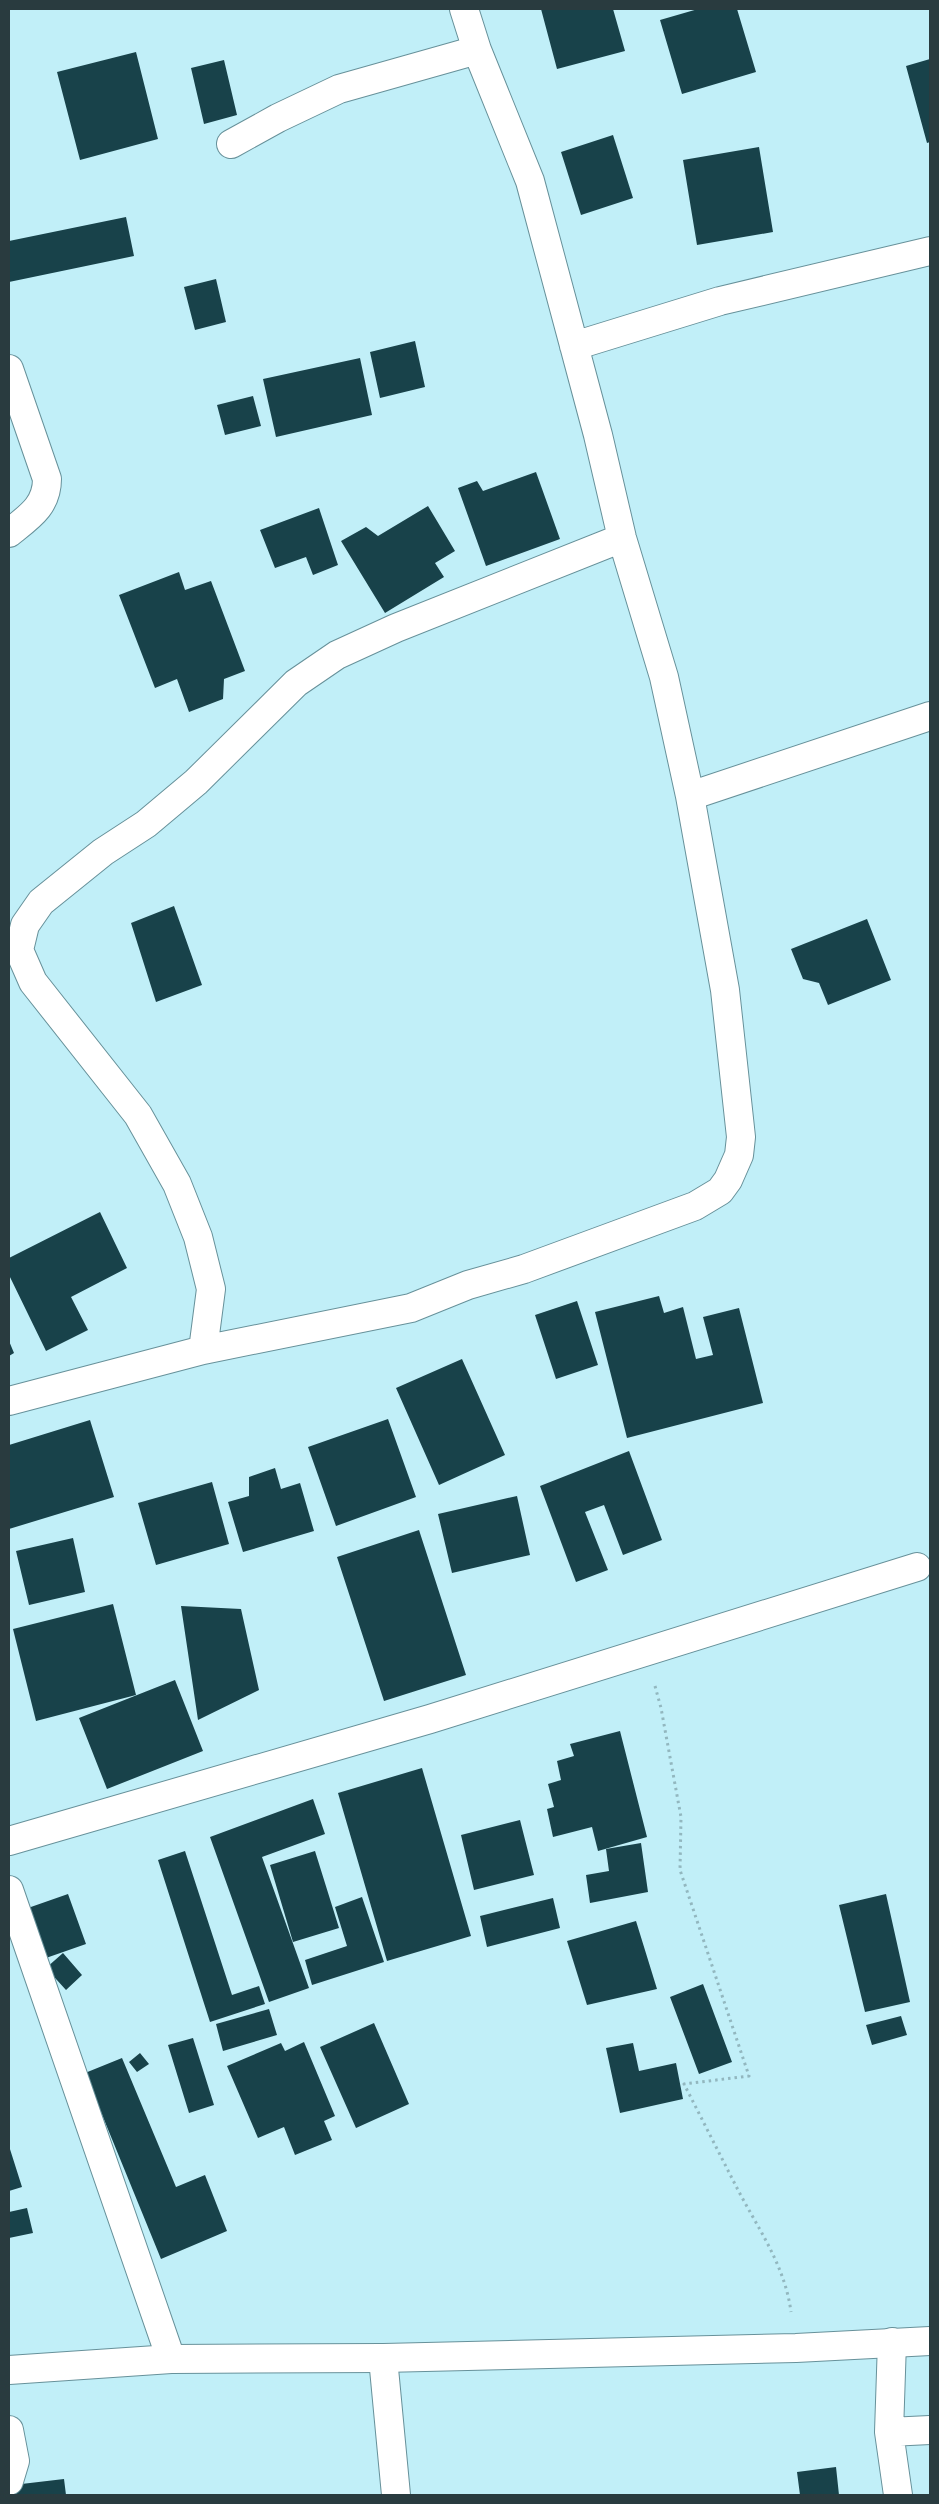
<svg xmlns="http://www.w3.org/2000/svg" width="939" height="2504" font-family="'PT Sans Narrow',sans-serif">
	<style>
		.building { fill: #18424a }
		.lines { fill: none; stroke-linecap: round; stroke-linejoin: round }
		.minor-casing { stroke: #67919a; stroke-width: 30 }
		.tertiary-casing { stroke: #67919a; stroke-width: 30 }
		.path { stroke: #92b7bf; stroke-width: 3; stroke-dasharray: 2.5 4; stroke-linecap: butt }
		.minor { stroke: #fff; stroke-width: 28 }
		.tertiary { stroke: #fff; stroke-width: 28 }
	</style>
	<rect width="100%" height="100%" fill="#c1eff8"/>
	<!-- building -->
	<path class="building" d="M541,9H613L625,51L557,69Z
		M698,9H737L756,72L682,94L660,20Z
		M136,52L158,139L80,160L57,72Z
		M930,59V142L927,143L906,66Z
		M224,60L237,115L204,124L191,68Z
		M613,135L633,198L581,215L561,152Z
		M759,147L773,232L697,245L683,160Z
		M126,217L134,256L9,282V241Z
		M216,279L226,322L195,330L184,287Z
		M415,341L425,387L380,398L370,352Z
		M360,358L372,415L276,437L263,379Z
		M253,396L261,426L225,435L217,405Z
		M536,472L560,539L486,566L458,488L477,481L483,491Z
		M428,506L455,551L435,563L444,577L385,613L341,541L366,527L378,536Z
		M319,508L338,565L313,575L306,557L275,568L260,530Z
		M179,572L185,590L211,581L245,671L224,679L223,699L189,712L177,679L155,688L119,595Z
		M174,906L202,985L156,1002L131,923Z
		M867,919L891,980L828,1005L819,983L803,979L791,949Z
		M100,1212L127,1268L71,1297L88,1330L46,1351L9,1275V1258Z
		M659,1296L664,1313L683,1307L696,1359L713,1355L703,1317L739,1308L763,1403L627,1438L595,1312Z
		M577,1301L598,1365L556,1379L535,1315Z
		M9,1341L14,1353L9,1356Z
		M462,1359L505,1455L439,1485L396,1388Z
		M388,1419L416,1497L336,1526L308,1447Z
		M90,1420L114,1497L9,1529V1445Z
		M629,1451L662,1540L623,1555L604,1505L585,1512L608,1570L576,1582L540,1486Z
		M275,1468L281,1489L300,1483L314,1531L243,1552L228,1502L249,1496V1477Z
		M212,1482L229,1544L156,1565L138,1503Z
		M517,1496L530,1555L452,1573L438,1514Z
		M419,1530L466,1675L384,1701L337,1557Z
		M73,1538L85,1592L29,1605L16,1551Z
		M113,1604L136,1695L36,1721L13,1629Z
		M181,1606L241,1609L259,1690L198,1720Z
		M175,1680L203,1751L107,1789L79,1718Z
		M620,1731L647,1837L598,1851L592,1827L553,1837L547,1809L554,1807L548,1784L561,1780L557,1761L574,1756L570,1744Z
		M422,1768L471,1936L387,1961L338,1793Z
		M313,1799L325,1834L262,1857L309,1988L269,2002L210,1837Z
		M520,1820L534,1875L474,1890L461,1835Z
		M641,1843L648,1892L590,1903L586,1875L609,1871L606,1849Z
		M185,1851L232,1995L259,1986L265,2004L210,2022L158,1860Z
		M315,1851L339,1928L293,1942L270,1865Z
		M68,1894L86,1944L46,1958L28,1908Z
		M886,1894L910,2002L865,2012L839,1905Z
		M362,1897L384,1962L312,1985L305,1960L347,1946L335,1907Z
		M553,1898L560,1928L487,1947L480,1916Z
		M636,1921L657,1989L587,2005L567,1941Z
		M63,1953L82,1975L66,1990L46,1968Z
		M703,1984L732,2062L699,2074L670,1997Z
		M269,2009L277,2035L223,2051L216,2024Z
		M901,2016L907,2035L872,2045L866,2025Z
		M374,2023L409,2104L356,2128L320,2047Z
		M193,2038L214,2105L189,2113L168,2045Z
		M304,2042L335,2116L324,2121L332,2140L295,2155L284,2127L258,2138L227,2066L281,2043L285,2051Z
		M633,2043L639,2071L676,2063L683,2099L620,2113L606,2048Z
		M140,2053L149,2064L137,2072L129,2062Z
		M122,2058L176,2187L205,2175L227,2231L161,2259L85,2073Z
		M9,2146L22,2187L9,2191Z
		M27,2208L33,2233L9,2238V2212Z
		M836,2467L839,2495H800L797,2472Z
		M64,2479L66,2495H14L13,2485Z"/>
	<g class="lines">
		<!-- minor casing -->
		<g class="minor-casing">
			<path id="minor" d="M231,144L278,118L339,89L477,50
				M574,346L720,301L930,251
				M9,369L47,479C47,506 29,517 9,533
				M690,796L930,716
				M203,1350L211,1289L198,1237L177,1184L138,1115L33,982L19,950L25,925L41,902L103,852L146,824L196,782L296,683L337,655L396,628L622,538
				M9,1401L203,1350L411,1308L468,1285L524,1269L695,1206L720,1191L728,1180L739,1155L741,1137L725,990L690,796L664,677L622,538L598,435L530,181L477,50L464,9
				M9,1841L430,1719L917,1567
				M9,1890L171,2359
				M892,2342L889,2432L898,2495
				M383,2358L396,2495
				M9,2430L15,2461L9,2481
				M889,2432L930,2430"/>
		</g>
		<!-- tertiary casing -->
		<g class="tertiary-casing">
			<path id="tertiary" d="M9,2370L171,2359L383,2358L796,2348L930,2341"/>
		</g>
		<!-- path -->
		<path class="path" d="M655,1686L661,1708L681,1817L680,1870L749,2076L684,2084C702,2119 720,2155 738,2190C759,2230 785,2266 791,2312"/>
		<!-- minor -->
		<use href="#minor" class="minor"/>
		<!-- tertiary -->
		<use href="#tertiary" class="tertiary"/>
	</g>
	<!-- border -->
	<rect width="939" height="2504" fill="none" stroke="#293b3f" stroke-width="20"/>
</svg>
